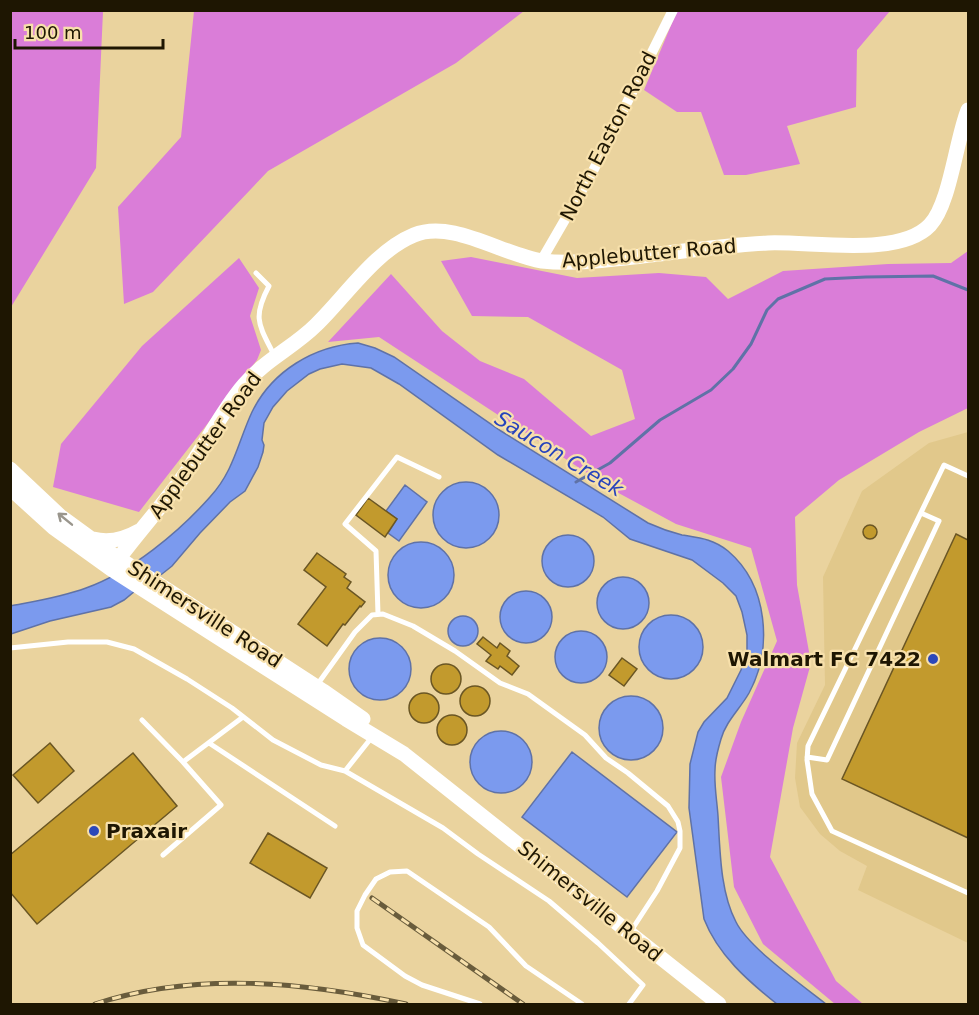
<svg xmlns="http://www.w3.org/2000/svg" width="979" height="1015" font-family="'DejaVu Sans',sans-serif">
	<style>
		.built { fill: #e1c88b }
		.forest { fill: #da7dd8 }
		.water { fill: #7b9aee; stroke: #5f72a7; stroke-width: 1.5 }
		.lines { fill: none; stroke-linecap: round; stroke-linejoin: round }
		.stream { stroke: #5f72a7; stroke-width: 3 }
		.building { fill: #c29a2d; stroke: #6a5624; stroke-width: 1.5 }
		.lane { stroke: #fff; stroke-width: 5 }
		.street { stroke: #fff; stroke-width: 10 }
		.secondary { stroke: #fff; stroke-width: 15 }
		.rail-casing { stroke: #695c3c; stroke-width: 5 }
		.rail { stroke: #f7e0ab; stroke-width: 3; stroke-dasharray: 9; stroke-linecap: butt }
		.oneway { stroke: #9a968d }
		.poi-dot { fill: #2c48b9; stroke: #f7e0ab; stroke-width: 2 }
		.labels { text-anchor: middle; stroke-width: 4.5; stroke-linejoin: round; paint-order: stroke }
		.street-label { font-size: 20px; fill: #1e1602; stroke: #f7e0ab }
		.poi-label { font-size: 20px; font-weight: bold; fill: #1e1602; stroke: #f7e0ab; text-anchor: end }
		.water-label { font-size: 21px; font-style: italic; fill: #2843bc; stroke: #f7e0ab }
	</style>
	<rect width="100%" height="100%" fill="#ead39e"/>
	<!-- built -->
	<path class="built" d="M968,432V943L858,890L867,866L840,851L820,834L800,807L795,778L797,743L825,685L823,577L862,491L929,443Z"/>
	<!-- forest -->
	<path class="forest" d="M11,10L103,11L96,168L11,307Z
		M194,11V10L524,11L456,63L268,171L153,292L124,304L118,207L181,137Z
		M677,11H890L857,50L856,107L787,126L800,164L746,175H724L701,112H677L644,90Z
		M968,251V408L919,432L839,480L795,517L797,585L811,663L793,728L770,857L836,981L863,1004H835L763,944L734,887L721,777L741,722L777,641L751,548L676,524L613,490L379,337L328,342L391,274L442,331L480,361L524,379L591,436L635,419L622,370L528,317L472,316L441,261L471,257L577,278L659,273L706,277L728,299L783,271L888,264L951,263Z
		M239,258L259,288L250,316L261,350L257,360L139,512L53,487L61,444L142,346Z"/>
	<!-- water -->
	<path class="water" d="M358,343L375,348L394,357L501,431L648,523C659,528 670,532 682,535C700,538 713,539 728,551C768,585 773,648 749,693C740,709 726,721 721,739C718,749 715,761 715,770C714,785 717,801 718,816C720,849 720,892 736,922C749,948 802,985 826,1004H777C748,981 718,955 704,919L689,808L690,764L698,732L704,722L727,698L741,670L747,651V635L742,612L736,596L723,583L692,560L630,539L603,517L498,455L399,384L371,368L342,364L320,369L309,374L287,391L273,407L264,423L262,440L264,445L263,452L258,467L245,491L230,502L200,533L172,566L162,574L141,586L124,600L111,607L50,621L11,634L10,606C36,601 62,597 86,588C131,572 179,532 210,497C234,471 238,442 252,412C272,371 314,346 358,343Z
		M433 515a33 33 0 1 1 66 0a33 33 0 1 1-66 0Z
		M405,485L427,502L399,541L388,533L397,519L386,511Z
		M542 561a26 26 0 1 1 52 0a26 26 0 1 1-52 0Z
		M388 575a33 33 0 1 1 66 0a33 33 0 1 1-66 0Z
		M597 603a26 26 0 1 1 52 0a26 26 0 1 1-52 0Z
		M500 617a26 26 0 1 1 52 0a26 26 0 1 1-52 0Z
		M639 647a32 32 0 1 1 64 0a32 32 0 1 1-64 0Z
		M448 631a15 15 0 1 1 30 0a15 15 0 1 1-30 0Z
		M555 657a26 26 0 1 1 52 0a26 26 0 1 1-52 0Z
		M349 669a31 31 0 1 1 62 0a31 31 0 1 1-62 0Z
		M599 728a32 32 0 1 1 64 0a32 32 0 1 1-64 0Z
		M470 762a31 31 0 1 1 62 0a31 31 0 1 1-62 0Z
		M572,752L677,832L627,897L522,817Z"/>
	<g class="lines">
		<!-- stream -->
		<path class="stream" d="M576,482L610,463L660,420L711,390L733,369L751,344L767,310L778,299L825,279L866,277L933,276L968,290"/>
	</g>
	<!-- building -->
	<path class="building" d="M368,498L397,519L385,537L356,515Z
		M863 532a7 7 0 1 1 14 0a7 7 0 1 1-14 0Z
		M956,534L968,540V838L842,779Z
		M317,553L346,574L344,577L351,582L347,588L365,602L361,607L360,606L345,625L343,624L327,646L298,624L326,587L304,570Z
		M483,637L497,648L500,643L510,651L507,656L519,666L512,675L500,666L498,669L486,661L491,655L477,644Z
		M622,658L637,669L624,686L609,675Z
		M431 679a15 15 0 1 1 30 0a15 15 0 1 1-30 0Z
		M460 701a15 15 0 1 1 30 0a15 15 0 1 1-30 0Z
		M409 708a15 15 0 1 1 30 0a15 15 0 1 1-30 0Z
		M437 730a15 15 0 1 1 30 0a15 15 0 1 1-30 0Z
		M50,743L74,771L38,803L13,775Z
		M133,753L177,806L37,924L10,892V855Z
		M268,833L327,868L310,898L250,863Z"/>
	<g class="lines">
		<!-- lane -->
		<path class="lane" d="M256,273L269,286C252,318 259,325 274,355
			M968,476L944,465L808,746L807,760L812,794L832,831L968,893
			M378,614L376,551L345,524L397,457L439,477
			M10,648L68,642H107L134,649L187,679L232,708L273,740L321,765L345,771L443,828L478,854L549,901L598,943L643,985L629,1004
			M317,685L355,632L372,615L383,614L413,626L455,651L500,683L528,694L585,735L606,758L628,773L668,806L678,822L680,831V848L657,891L631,931
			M142,720L183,762L243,717
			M209,743L335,826
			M807,757L827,760L939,521L921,513
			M345,771L372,737
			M163,855L221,805L183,762
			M480,1004L422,985L405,976L363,945L357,928V911L365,895L376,879L390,872L407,871L489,927L526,966L582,1004"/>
		<!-- street -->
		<path class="street" d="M541,261L592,173L673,10"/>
		<!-- secondary -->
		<path class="secondary" d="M10,469L60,516L112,554L323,691L363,719
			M10,488L54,528L111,569L346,719L404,754L719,1004
			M93,539C108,543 125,539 139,531
			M111,569C133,538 160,509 183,477C204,448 220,413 244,385C265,360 294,347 316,325C346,296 375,251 414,235C452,219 503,255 542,261C569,264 598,261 625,258C672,253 721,245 768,243C811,241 899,258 930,225C950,204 956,140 968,110"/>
		<!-- rail casing -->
		<g class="rail-casing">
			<path id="rail" d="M372,898L523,1004
				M95,1004C195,971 305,982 406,1004"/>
		</g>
		<!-- rail -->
		<use href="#rail" class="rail"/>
	</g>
	<!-- one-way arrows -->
	<defs><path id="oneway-shaft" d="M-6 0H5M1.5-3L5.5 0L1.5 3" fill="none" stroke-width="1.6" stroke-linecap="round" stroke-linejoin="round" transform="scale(1.5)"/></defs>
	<use class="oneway" href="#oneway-shaft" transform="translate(65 519) rotate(-141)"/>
	<!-- markers -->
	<g class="poi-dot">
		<circle cx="933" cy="659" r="6"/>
		<circle cx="94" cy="831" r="6"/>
	</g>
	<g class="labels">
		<!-- street labels -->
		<g class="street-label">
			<text transform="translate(608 136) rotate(-63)" y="7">North Easton Road</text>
			<text transform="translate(649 253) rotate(-5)" y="7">Applebutter Road</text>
			<text transform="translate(205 445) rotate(-54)" y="7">Applebutter Road</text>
			<text transform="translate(205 614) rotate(33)" y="7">Shimersville Road</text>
			<text transform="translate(590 901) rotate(39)" y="7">Shimersville Road</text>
		</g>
		<!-- poi labels -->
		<g class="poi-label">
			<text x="921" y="666">Walmart FC 7422</text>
			<text x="106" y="838" text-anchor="start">Praxair</text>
		</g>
		<!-- water labels -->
		<g class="water-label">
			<text transform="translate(559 454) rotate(31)" y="7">Saucon Creek</text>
		</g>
	</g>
	<!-- border -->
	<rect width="979" height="1015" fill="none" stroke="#1e1602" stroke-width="24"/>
	<!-- scale -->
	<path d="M15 39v9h148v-9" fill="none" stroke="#1e1602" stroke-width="3"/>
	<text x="24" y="39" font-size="18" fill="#1e1602" stroke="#f7e0ab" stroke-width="4.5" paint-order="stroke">100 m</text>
</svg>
